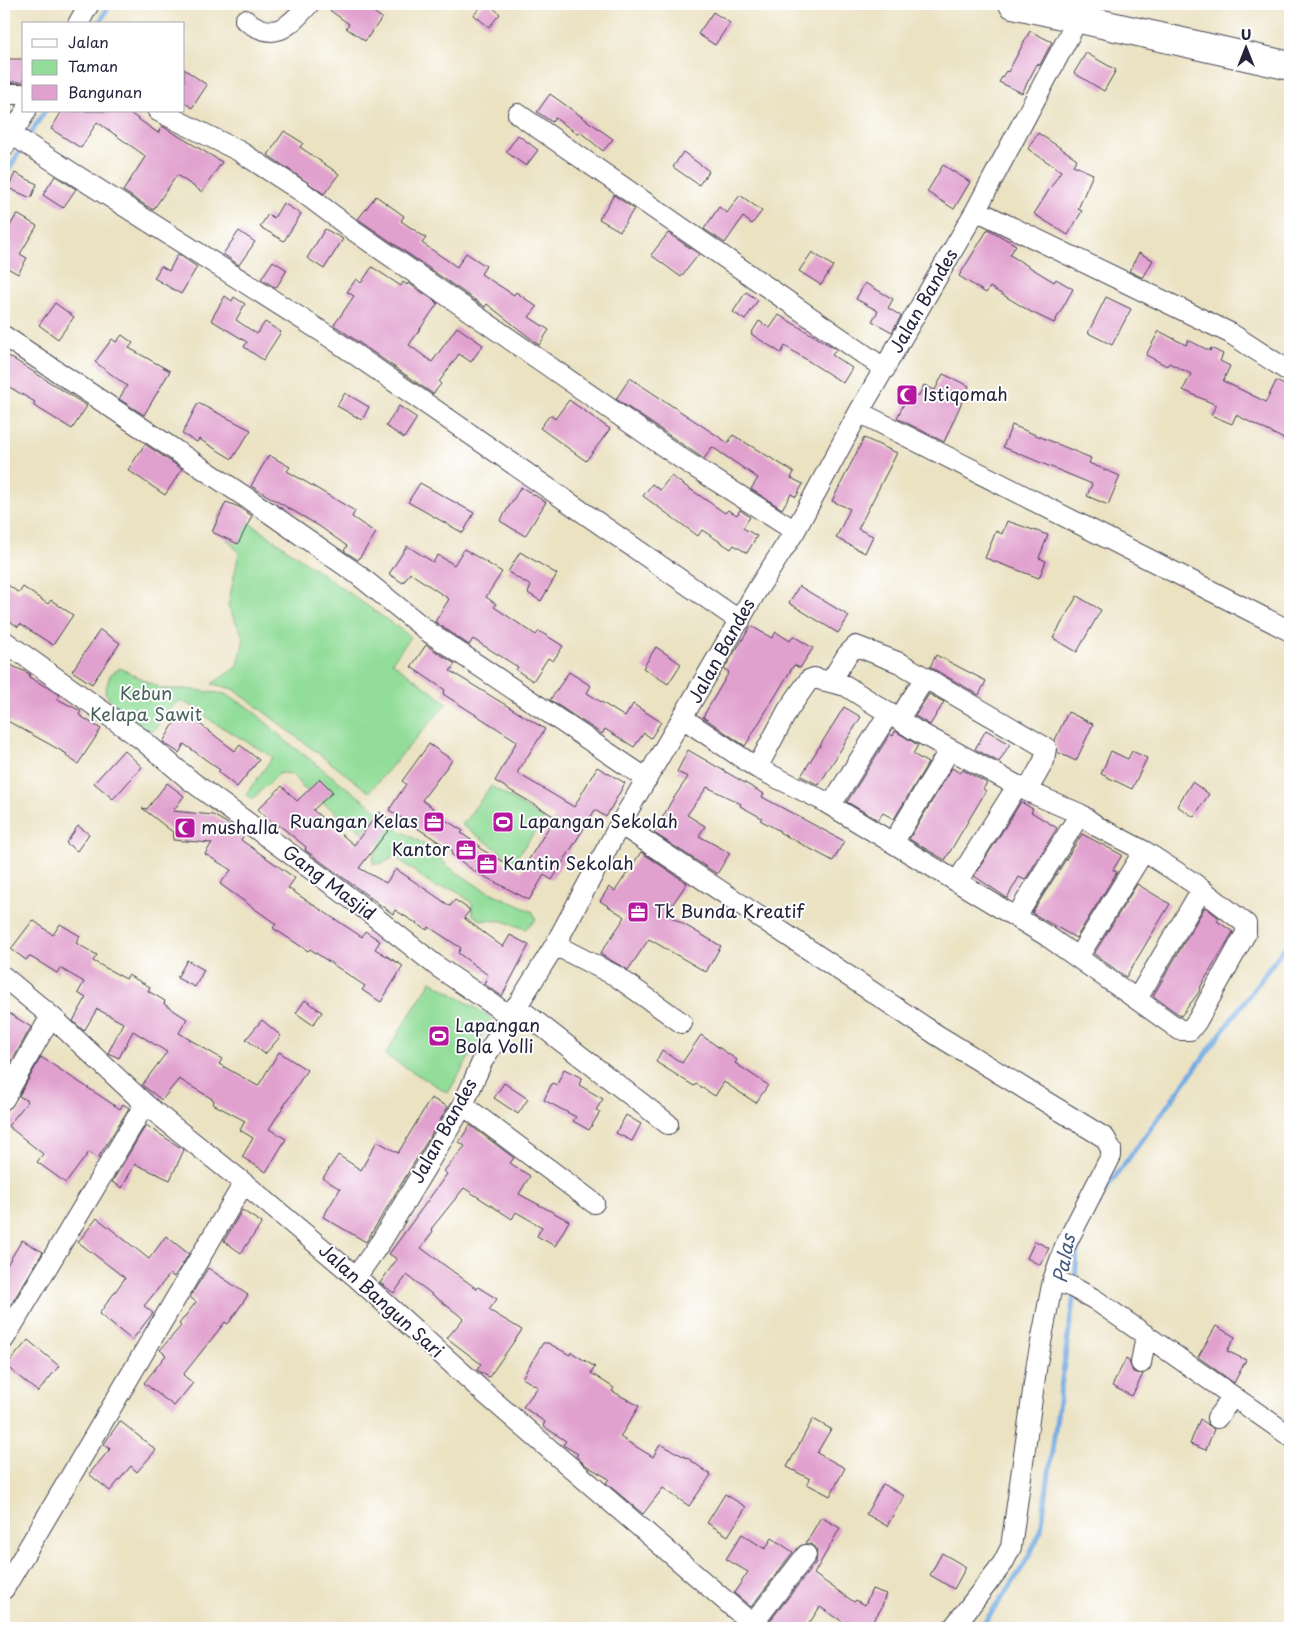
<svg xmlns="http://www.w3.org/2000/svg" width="1294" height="1632" font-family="'Playpen Sans',sans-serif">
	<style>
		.green { fill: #92dd99; stroke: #5a806a }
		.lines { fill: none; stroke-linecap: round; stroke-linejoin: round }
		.stream { stroke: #73abe2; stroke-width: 5 }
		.building { fill: #e1a1cf }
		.street-casing { stroke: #403f4f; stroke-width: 22 }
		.secondary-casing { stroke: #403f4f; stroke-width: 30 }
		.street { stroke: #fff; stroke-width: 20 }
		.secondary { stroke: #fff; stroke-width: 28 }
		.labels { text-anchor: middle; stroke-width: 4; stroke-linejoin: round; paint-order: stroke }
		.street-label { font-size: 18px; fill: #22223b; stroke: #fff }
		.poi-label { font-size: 18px; fill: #22223b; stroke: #fff; text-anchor: start }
		.park-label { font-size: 18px; fill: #49635c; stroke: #fff }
		.water-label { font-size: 19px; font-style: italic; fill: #42597e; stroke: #fff }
	</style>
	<rect width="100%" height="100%" fill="#fff"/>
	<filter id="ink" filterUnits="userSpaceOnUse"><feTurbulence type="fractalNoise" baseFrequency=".02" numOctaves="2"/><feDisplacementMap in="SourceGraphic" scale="10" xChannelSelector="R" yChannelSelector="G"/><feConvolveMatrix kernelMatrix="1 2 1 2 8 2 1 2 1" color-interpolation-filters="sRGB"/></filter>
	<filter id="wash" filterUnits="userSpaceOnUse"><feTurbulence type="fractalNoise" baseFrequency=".0096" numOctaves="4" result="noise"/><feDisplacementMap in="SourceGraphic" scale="20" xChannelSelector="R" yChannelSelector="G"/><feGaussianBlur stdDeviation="1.12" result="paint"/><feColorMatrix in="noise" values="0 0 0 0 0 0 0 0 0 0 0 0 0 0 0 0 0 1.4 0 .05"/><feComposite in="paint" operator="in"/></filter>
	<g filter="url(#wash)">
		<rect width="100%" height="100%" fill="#ebe2c2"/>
		<!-- green -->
		<path class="green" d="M225,505L411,637L392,662L447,703L369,792L234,689L212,684L238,666L244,638L228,606L239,553L222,533L212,530Z
			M120,668L162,689H185L225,694L250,708L287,742L379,812L392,826L424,844L449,867L479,887L533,912L536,920L525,929L503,921L481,920L473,915L472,903L454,889L434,887L395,856L384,863L373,864V856L381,846L302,787L292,774L280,773L251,800L246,794L273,757L213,722L192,706L180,701L171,707L152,732C129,721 118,714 105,692L110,675Z
			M491,786L544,819L514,861L462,825Z
			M431,981L492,1018L448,1093L385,1055Z"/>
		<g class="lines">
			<!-- stream -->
			<path class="stream" d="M99,24L110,4
				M26,140L45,111
				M4,178L22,147
				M1097,1205L1106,1189L1290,940
				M1075,1284L1077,1252L1085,1226
				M980,1628C1004,1596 1026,1567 1041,1530L1074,1294"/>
		</g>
		<g id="blocks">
			<!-- building -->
			<path class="building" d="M321,4H362L382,18L365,41L346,28L349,24Z
				M483,4H489L500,14L489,27L474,15Z
				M713,12L730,23L715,45L698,34Z
				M1030,31L1052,42L1040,65L1037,64L1022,93L999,82L1006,71L1008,72Z
				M1086,53L1116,70L1104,91L1074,73Z
				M7,59H24V82H7Z
				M184,69L207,85L192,108L184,102Z
				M550,94L613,139L603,151L580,132L578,134L555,118L552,122L537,112Z
				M62,111H127L158,133L162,126L222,162L202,192L177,175L153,210L123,191L145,157L144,155L97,122L81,148L51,129Z
				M284,131L303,143L300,147L339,174L324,194L268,155Z
				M1038,133L1077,159L1073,165L1093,174L1078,209L1082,211L1068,235L1034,214L1061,171L1028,149Z
				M518,135L538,150L526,166L506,152Z
				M683,152L709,171L699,185L673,167Z
				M943,165L970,182L954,209L927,192Z
				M15,173L37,184L31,198L8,188Z
				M55,176L76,189L63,208L43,195Z
				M614,195L634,209L620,231L599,219Z
				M740,195L762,211L752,224L743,217L725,243L704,229L719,207L727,213Z
				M376,196L404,216L401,221L426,238L422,243L457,267L466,253L486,266L481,274L514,295L516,292L537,307L529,317L549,330L539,345L487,304L485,307L358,219Z
				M283,203L301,214L284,241L260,227L268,214L274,218Z
				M17,214L37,226L20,254L27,258L18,274L4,266V236Z
				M325,229L343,239L324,269L307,258Z
				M988,229L1016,245L1010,255L1054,282L1056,279L1073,289L1054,323L1031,312L990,287L986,293L959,276Z
				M239,231L255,242L239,265L223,254Z
				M668,233L699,254L681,277L651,255Z
				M812,252L833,266L821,285L799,271Z
				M1139,253L1153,260L1143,278L1129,271Z
				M178,254L197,267L181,294L154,278L161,266L169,271Z
				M273,261L287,270L276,288L261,279Z
				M372,267L401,286L403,282L407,285L408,283L438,303L409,345L432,362L457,327L483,345L471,362L459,354L439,382L441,384L433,394L334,325L354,296L347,292L356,279L361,283Z
				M865,283L893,299L888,308L901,316L892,332L872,321L878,311L856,299Z
				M746,292L758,300L745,320L733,312Z
				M225,296L232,301L234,297L245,304L236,320L257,334L265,322L281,332L263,360L244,347L247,342L211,320Z
				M1106,297L1131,309L1112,345L1088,333Z
				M55,303L74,317L58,339L39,325Z
				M779,315L836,349L832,355L852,368L843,383L785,346L781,353L751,334L759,321L770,328Z
				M1159,331L1186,345L1188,340L1210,351L1211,348L1223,354L1220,361L1230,366L1223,381L1266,402L1276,381L1290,388V442L1236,415L1232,424L1211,415L1216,405L1183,390L1191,374L1169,363L1167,366L1146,355Z
				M122,335L133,343L129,348L170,371L144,415L119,399L127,386L95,362L112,339L116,342Z
				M4,353L87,406L72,429L33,405L35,402L4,384Z
				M943,374L969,386L944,442L897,418L909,393L918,397L924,385L935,390Z
				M630,378L728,443L733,435L794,472L791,478L803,484L796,497L791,494L782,509L751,489L758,478L712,447L704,459L616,399Z
				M345,393L369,407L362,420L337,406Z
				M569,400L610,429L586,461L540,428L550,415L555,419Z
				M198,403L251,430L232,459L199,439L197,442L182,434Z
				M399,406L417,418L404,438L386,426Z
				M1012,425L1091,458L1089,463L1120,476L1108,505L1087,496L1092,484L1003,447Z
				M864,438L897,453L858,529L873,536L865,553L836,538L850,509L832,501Z
				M145,444L182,469L165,495L128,470Z
				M269,455L290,467L287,471L355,511L352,517L376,533L358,560L344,551L347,546L319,526L251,486Z
				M671,476L725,513L728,510L737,515L740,510L750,517L743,528L757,536L747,553L734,545L731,549L702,530L698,536L643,496L652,484L660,490Z
				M420,483L474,513L463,533L408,502Z
				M521,487L546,502L525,536L500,521Z
				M226,502L239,507L252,516L238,544L212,532Z
				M1007,521L1048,535L1039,558L1046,561L1039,578L985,558L996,531L1002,534Z
				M407,546L433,562L438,555L454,565L464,549L502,572L486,597L496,604L494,607L536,635L539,631L563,646L553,661L548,658L533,681L516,670L518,667L473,639L469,645L437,623L435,622L449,599L410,573L403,583L389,574Z
				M520,552L557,574L541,601L528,593L531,586L508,572Z
				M4,582L19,593L23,587L48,604L51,600L73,615L53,645L20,624L18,627L4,617Z
				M799,586L849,616L838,633L789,603Z
				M1077,596L1101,610L1077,652L1053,638Z
				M751,626L772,638L776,632L790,641L793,636L813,648L800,668L794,665L745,746L703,717L729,672L724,669Z
				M100,630L120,643L92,684L72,671Z
				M426,645L455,664L450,671L545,729L517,773L574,807L597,767L625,783L606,817L595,810L552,880L544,875L529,900L474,871L451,854L453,851L389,810L406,784L402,781L429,744L452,760L422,800L433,808L431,811L463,831L461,833L480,846L479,848L521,872L555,817L495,781L517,741L443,694L445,690L411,667Z
				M656,647L681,664L668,684L643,668Z
				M936,655L986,681L979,695L930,667Z
				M4,662L30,674L29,677L60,695L57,699L81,711L79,715L101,729L78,764L66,756L67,754L4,719Z
				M569,672L591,686L587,693L625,717L633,704L661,722L651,738L644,733L634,747L605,729L602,734L550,700Z
				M929,694L944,702L930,725L915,716Z
				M844,707L861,717L819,785L801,776Z
				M181,712L197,722L235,751L240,745L259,760L237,787L218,772L220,770L184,744L179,753L163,742Z
				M1068,712L1093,724L1076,761L1057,752L1055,740Z
				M986,730L1010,744L999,762L975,749Z
				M895,731L918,745L913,754L928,763L894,819L883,813L878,820L847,802L890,734L893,736Z
				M124,750L142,767L113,799L94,783Z
				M688,750L764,794L762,797L844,841L833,861L779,832L780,831L760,820L762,818L740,806L741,804L707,787L687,815L705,826L699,836L730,853L717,874L654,833L671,802L688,777L677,772Z
				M1111,751L1128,759L1132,751L1147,758L1132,789L1101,774Z
				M952,768L960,773L963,770L987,783L983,789L986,791L945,860L909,839Z
				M320,779L333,792L313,810L354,845L379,812L394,823L359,868L386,883L396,869L450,906L455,900L470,910L464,918L503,947L510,935L529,945L502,996L484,984L488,975L458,953L461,948L429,927L427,930L395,910L393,914L305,850L306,847L279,825L276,828L258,809L282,786L297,801Z
				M1192,782L1209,794L1194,817L1177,806Z
				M167,783L184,796L173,811L213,815L237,829L244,835L241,840L295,878L288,888L362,937L365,931L380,941L375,949L403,966L381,1002L362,990L365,986L310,949L308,951L273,928L276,924L220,884L231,870L205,854L212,843L173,840L174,833L142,808L147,809Z
				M1021,802L1033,809L1031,812L1057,828L1025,880L1019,877L1007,898L974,876Z
				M78,826L89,834L77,851L66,843Z
				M1082,834L1122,855L1113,870L1117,872L1076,938L1032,913Z
				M641,852L687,883L666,914L721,946L706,972L649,939L628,970L600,954L625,917L600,901L609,887L615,891Z
				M1137,884L1170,904L1126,977L1094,954Z
				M1205,907L1219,918L1217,921L1233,932L1201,986L1199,992L1181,1016L1153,996Z
				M33,920L53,935L60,924L80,936L76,943L97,955L93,961L126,979L128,975L150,987L148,991L165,1001L164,1004L187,1019L179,1033L222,1059L219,1064L258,1086L279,1052L307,1070L269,1129L286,1139L266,1172L242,1157L253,1138L240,1130L245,1121L213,1104L214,1100L179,1079L162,1100L142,1085L167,1052L133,1031L119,1058L108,1053L123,1023L97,1009L84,1031L73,1021L86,998L78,993L84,982L60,968L57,973L29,956L26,960L11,949Z
				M187,960L204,970L195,987L177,978Z
				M305,1000L322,1012L313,1025L296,1013Z
				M4,1010L31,1027L4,1075Z
				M262,1020L281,1036L265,1054L246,1039Z
				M701,1035L737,1060L735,1063L768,1085L756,1103L724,1082L715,1096L696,1084L694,1086L656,1062L662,1050L682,1063Z
				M41,1057L120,1109L123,1104L129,1108L98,1158L89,1152L66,1183L37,1162L43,1154L8,1126L28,1101L19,1096Z
				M564,1069L582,1078L579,1085L603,1099L596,1110L600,1112L589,1130L573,1121L576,1117L544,1100L552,1083L557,1085Z
				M504,1083L528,1099L518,1114L494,1098Z
				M431,1098L448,1107L366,1242L323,1217L340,1189L323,1178L338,1155L361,1170L377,1141L398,1153Z
				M626,1115L641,1124L632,1141L616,1133Z
				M146,1125L184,1150L170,1180L135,1164L122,1188L112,1182Z
				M470,1125L514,1158L510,1163L530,1176L519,1194L569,1221L555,1246L537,1236L542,1227L516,1212L512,1219L464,1188L431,1229L433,1231L421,1248L477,1289L478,1287L497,1299L489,1310L522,1330L489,1377L477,1370L481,1364L447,1338L463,1319L459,1315L407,1275L394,1293L380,1283L397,1259L389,1254L447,1174L444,1171L465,1146L459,1142Z
				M242,1210L262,1223L241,1253L224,1241Z
				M97,1218L149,1259L166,1236L189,1254L174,1277L170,1274L144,1306L153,1313L132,1340L99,1314L125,1278L78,1242Z
				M22,1240L43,1252L4,1316V1270Z
				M1035,1241L1049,1248L1040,1265L1027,1258Z
				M208,1268L248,1295L228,1324L225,1322L183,1375L193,1383L174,1406L144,1383L166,1355L160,1350L181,1326L179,1324L196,1302L190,1297Z
				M1216,1326L1235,1337L1227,1351L1246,1360L1234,1383L1198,1357Z
				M28,1340L59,1366L38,1392L6,1366Z
				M543,1343H548L570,1355L571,1352L595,1367L591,1373L614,1388L612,1391L639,1406L620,1437L653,1457L660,1444L689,1459L711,1475L689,1506L663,1488L643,1514L606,1483L609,1479L584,1464L576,1456L578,1454L563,1445L566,1441L543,1426L545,1422L523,1407L538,1387L522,1378Z
				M1126,1359L1129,1361L1133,1372L1143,1374L1132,1396L1112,1386Z
				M813,1419L831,1429L817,1453L845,1468L830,1496L807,1484L810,1479L787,1467Z
				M1200,1419L1214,1429L1206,1450L1190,1444Z
				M120,1421L156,1450L137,1472L131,1466L110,1491L89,1474L110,1449L104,1444Z
				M883,1484L904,1496L887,1526L866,1514Z
				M725,1494L746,1507L728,1536L707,1523Z
				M821,1517L840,1528L814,1574L854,1602L856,1600L865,1605L872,1589L886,1594L881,1609L868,1628H839L843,1622L820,1607L806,1628H780L770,1621L816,1562L817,1550L813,1545L806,1543Z
				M742,1534L765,1549L772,1538L793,1552L751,1607L734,1593L748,1572L726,1559Z
				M942,1553L966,1567L954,1589L930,1575Z"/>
		</g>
	</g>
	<g filter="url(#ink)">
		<use href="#blocks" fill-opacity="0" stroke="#403f4f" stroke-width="1"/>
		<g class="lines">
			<!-- street casing -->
			<g class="street-casing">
				<path id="street" d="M245,20C275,42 287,28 309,4
					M78,24L89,4
					M4,94H24
					M158,111L239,151L301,191L353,230L682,459L795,531
					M518,114L885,369
					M11,134L324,333L740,621
					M4,147L26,111
					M976,210L1230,333L1290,372
					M4,336L268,512L357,574L430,633L647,779
					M859,412L1290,631
					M4,641L140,738L191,781L361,906L438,967L510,1016
					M831,681L847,655L856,646L900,663L1046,748L1044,761L1027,791
					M684,719L757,768L820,799L1047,936L1180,1030H1190L1197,1021L1246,933V924L1192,882L1144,851L1098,827L1080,814L1027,791L915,730L846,686L814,678L809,680L788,710L757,768
					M899,719L925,678
					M831,805L889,713
					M620,824L937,1035L1105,1138L1111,1149V1156L1065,1246L1053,1280L1037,1363L1011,1547L1003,1563L953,1628
					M893,843L950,749
					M957,882L1017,786
					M1016,917L1080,814
					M555,945L616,976L682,1023
					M1078,957L1144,851
					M4,977L51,1016L145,1104L244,1183L356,1277L489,1397L757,1628
					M1137,999L1202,889
					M516,1006L668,1124
					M4,1099L51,1016
					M463,1105L594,1203
					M356,1277L382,1240L463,1105L482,1062L555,945L620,824L757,590L795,531L859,412L976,210L1078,19
					M1053,1280L1072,1287L1094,1299L1290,1436
					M4,1339L145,1104
					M1141,1363L1146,1335
					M1217,1418L1233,1396
					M4,1589L244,1183
					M752,1625L806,1555"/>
			</g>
			<!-- secondary casing -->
			<g class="secondary-casing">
				<path id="secondary" d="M1013,4L1290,66"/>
			</g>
			<!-- street -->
			<use href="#street" class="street"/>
			<!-- secondary -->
			<use href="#secondary" class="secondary"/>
		</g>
	</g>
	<!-- icons -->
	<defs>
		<g id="mosque-square" transform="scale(1.125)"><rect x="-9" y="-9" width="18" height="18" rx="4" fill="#b5179e" stroke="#fff"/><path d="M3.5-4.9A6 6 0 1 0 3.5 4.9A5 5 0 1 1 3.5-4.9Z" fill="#fff"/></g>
		<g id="office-square" transform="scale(1.125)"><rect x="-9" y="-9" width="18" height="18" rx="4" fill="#b5179e" stroke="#fff"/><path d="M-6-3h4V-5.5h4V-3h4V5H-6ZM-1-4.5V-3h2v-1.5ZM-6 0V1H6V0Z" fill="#fff"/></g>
		<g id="stadium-square" transform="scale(1.125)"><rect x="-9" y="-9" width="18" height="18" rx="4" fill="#b5179e" stroke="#fff"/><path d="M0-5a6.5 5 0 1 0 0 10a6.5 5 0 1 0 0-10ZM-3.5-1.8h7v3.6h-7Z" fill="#fff"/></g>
	</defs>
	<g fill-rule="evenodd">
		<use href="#mosque-square" x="907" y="395"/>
		<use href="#office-square" x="434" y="822"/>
		<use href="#stadium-square" x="503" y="822"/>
		<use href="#mosque-square" x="185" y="828"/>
		<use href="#office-square" x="466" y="850"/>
		<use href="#office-square" x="487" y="864"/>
		<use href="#office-square" x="638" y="912"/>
		<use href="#stadium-square" x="439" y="1036"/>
	</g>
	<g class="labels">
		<!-- street labels -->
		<g class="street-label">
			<text transform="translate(924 301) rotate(-60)" y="6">Jalan Bandes</text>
			<text transform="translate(722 651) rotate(-61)" y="6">Jalan Bandes</text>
			<text transform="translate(329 883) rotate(37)" y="6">Gang Masjid</text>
			<text transform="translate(444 1131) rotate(-61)" y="6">Jalan Bandes</text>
			<text transform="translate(381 1301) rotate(42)" y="6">Jalan Bangun Sari</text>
		</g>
		<!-- poi labels -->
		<g class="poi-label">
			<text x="923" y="401">Istiqomah</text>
			<text x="418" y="828" text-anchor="end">Ruangan Kelas</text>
			<text x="519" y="828">Lapangan Sekolah</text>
			<text x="201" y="834">mushalla</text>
			<text x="450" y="856" text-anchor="end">Kantor</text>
			<text x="503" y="870">Kantin Sekolah</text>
			<text x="654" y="918">Tk Bunda Kreatif</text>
			<text x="455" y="1032">Lapangan<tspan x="455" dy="21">Bola Volli</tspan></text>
		</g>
		<!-- park labels -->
		<g class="park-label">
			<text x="146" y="700">Kebun<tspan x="146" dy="21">Kelapa Sawit</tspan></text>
		</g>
		<!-- water labels -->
		<g class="water-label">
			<text transform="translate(1064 1259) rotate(-80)" y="7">Palas</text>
		</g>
	</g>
	<!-- margin -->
	<rect width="1294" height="1632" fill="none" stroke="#fff" stroke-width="20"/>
	<!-- legend -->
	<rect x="22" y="22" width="162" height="90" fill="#ffffff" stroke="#a7a7b1"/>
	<rect x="32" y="39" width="25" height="8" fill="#ffffff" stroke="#a7a7b1"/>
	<text x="68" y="48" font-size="15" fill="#22223b">Jalan</text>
	<rect x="32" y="60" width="25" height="15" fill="#92dd99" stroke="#a7a7b1"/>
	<text x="68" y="72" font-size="15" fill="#22223b">Taman</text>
	<rect x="32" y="85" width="25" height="15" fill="#e1a1cf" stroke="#a7a7b1"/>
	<text x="68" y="98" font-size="15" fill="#22223b">Bangunan</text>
	<!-- north arrow -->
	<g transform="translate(1246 48)" stroke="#ffffff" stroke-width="4" paint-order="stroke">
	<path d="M0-4L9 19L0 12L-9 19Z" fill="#22223b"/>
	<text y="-8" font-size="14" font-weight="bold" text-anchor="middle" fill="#22223b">U</text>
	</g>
</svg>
